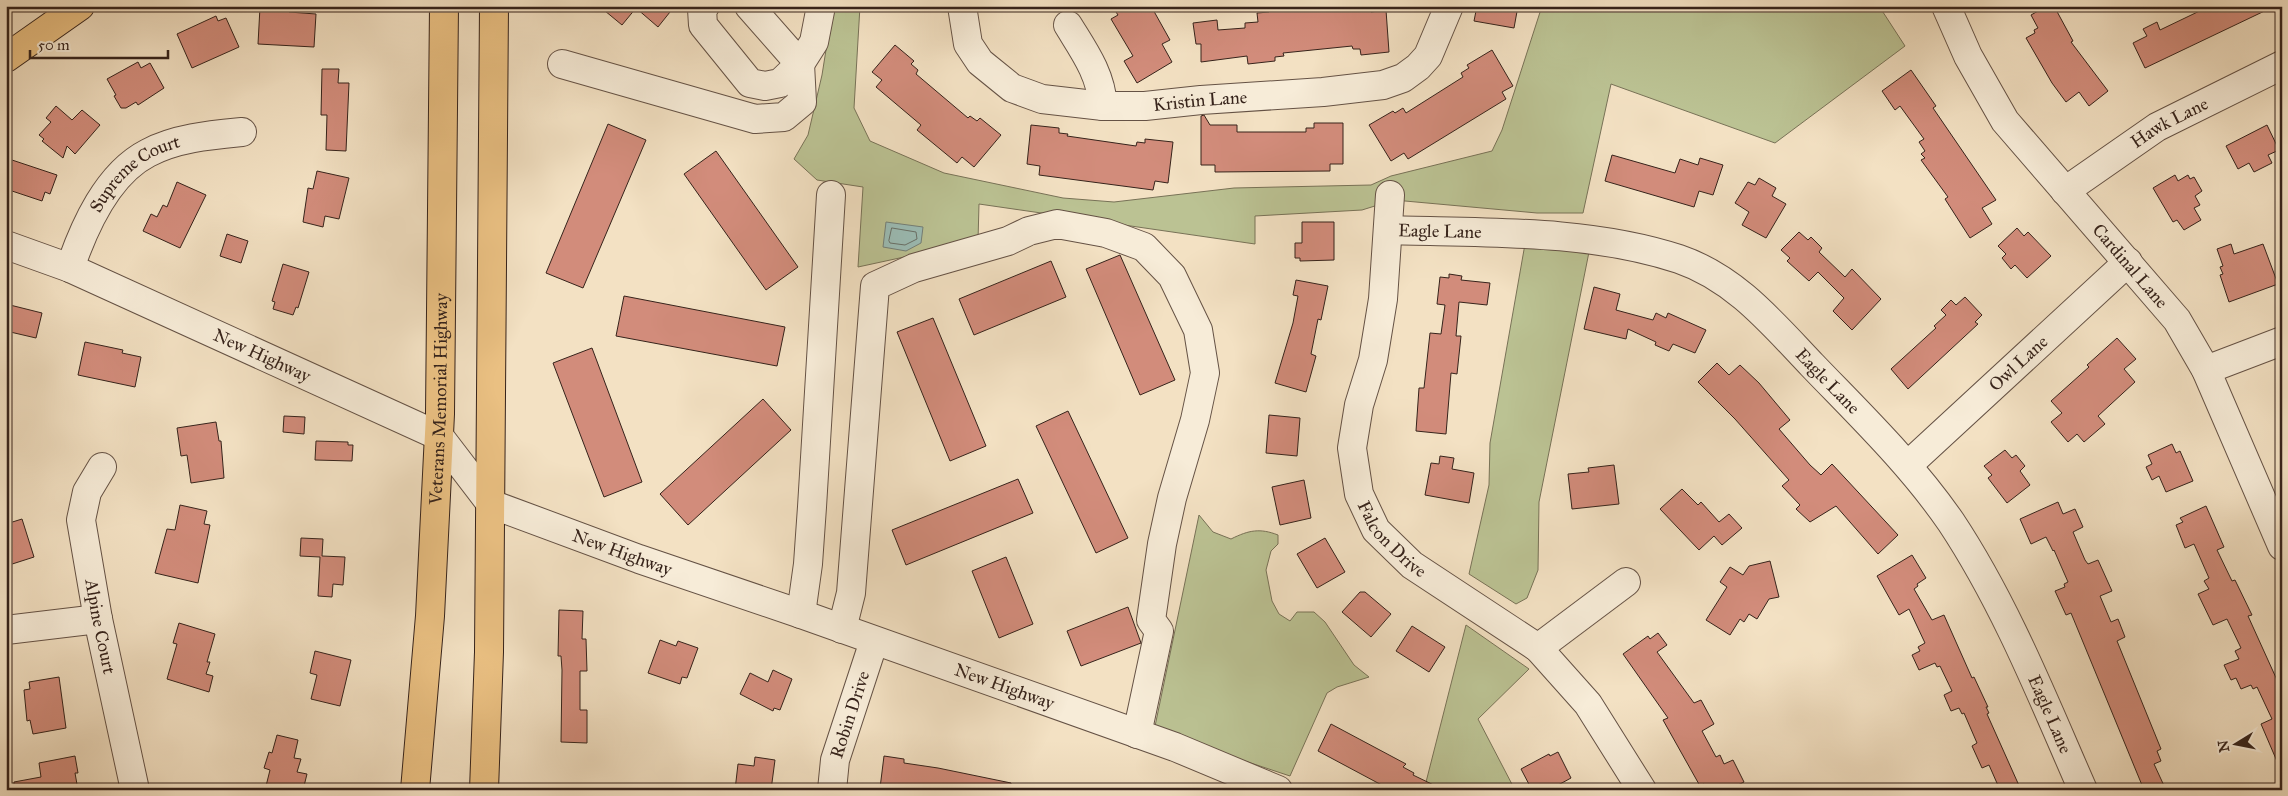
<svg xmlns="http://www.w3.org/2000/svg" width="2288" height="796" font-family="'IM FELL Great Primer',serif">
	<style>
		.green { fill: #bbc293; stroke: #787257 }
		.water { fill: #9bbdb6; stroke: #737f78 }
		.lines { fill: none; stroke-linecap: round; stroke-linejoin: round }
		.shore { stroke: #687068; stroke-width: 1 }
		.building { fill: #d28c7b; stroke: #36231b }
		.minor-casing { stroke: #655245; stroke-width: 30 }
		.major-casing { stroke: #36231b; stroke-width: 30 }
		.highway-casing { stroke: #36231b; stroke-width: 30 }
		.minor { stroke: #f7ecd8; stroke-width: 28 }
		.major { stroke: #eac082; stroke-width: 28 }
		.highway { stroke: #eac082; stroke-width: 28 }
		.labels { text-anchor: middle; stroke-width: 4; stroke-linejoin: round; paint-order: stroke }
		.street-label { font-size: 18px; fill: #36231b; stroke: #f7ecd8 }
	</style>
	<rect width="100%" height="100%" fill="#f3e1c3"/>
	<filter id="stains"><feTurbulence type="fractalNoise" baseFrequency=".004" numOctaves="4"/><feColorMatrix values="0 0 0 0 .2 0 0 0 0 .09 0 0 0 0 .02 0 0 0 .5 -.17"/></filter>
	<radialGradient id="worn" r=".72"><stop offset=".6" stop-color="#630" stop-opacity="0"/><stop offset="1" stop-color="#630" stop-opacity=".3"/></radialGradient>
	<!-- green -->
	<path class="green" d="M833,6H860L854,108L870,141L944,173L1063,198L1114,202L1234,188L1371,185L1391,176L1492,151L1502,130L1542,6H1879L1905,46L1775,143L1611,84L1583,213H1537L1394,200L1362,210L1255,216V244L979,204L978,241L858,267L863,187L817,180L794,159L808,135L822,75Z
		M1525,244L1590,247L1539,502L1538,570L1527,598L1516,604L1469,574L1489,485L1490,443Z
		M1199,515L1213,532L1231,539C1249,530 1260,528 1278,535V544L1271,551L1266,570L1272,601L1279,614L1290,621L1297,612H1314L1325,622L1354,665L1369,677L1337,687L1327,693L1290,776L1154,731Z
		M1466,625L1529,669L1478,719L1515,790H1424Z"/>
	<!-- water -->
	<path class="water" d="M886,222L923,227L921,243L906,251L883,247Z"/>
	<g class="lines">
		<!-- shore -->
		<path class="shore" d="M892,228L916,232L917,239L905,245L890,243L889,241Z"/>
	</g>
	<!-- building -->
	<path class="building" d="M599,6H662L670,12L658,27L636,8L622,25Z
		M1112,6H1151L1170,40L1162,44L1172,62L1137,83L1124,61L1133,56L1111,19L1118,15Z
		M1269,6H1371V12L1386,10L1389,52L1361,55L1360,49H1353L1352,46L1283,53L1284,56L1275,57V61L1248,64L1247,56L1201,62V44H1196L1193,23L1217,20L1218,30L1245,28V23L1258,22L1257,13L1269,12Z
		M1477,6H1518L1514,28L1474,21Z
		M2047,6H2054L2073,41L2071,42L2108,91L2089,106L2079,92L2066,102L2052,83L2026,38L2035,33L2034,30L2038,28L2031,15Z
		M2210,6H2275L2145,68L2133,43L2147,36L2143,29L2157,22L2160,30Z
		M260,7L289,9V12L316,14L314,47L258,44Z
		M216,16L218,21L226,18L239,47L192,68L177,34Z
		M895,45L914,61L911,64L918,70L916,74L968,118L970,116L977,121L980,118L1001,135L974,167L962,157L957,163L917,130L921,125L876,87L882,80L872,72Z
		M1492,50L1513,86L1502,92L1506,99L1408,159L1404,153L1391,161L1369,125L1393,111L1395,113L1403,108L1406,113L1463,77L1461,73L1469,68L1467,65Z
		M138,62L141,68L150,63L164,88L138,105L136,102L126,108H121L114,96L116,95L107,79Z
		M322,69H339L338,83H349L346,151L326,150L327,115H321Z
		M1911,70L1936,106L1933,108L1996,200L1982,208L1992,224L1970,238L1945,199L1948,197L1921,160L1925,158L1921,154L1925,151L1919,142L1924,139L1900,106L1895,110L1882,91Z
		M56,106L72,120L82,110L100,125L75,154L67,146L63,158L42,141L44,139L39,135L51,122L46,118Z
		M1204,115L1210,125H1237V132H1306V128H1314V123H1343V164H1330V171L1215,172V165H1201V116Z
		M608,124L646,140L583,288L546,273Z
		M1031,125L1059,128V133L1068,134L1067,136L1136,146L1137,142L1145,143V139L1173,142L1168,183L1155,181L1153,190L1039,175L1040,166L1027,164Z
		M2267,125L2279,150L2268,155L2272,163L2254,172L2249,163L2238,169L2226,146Z
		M716,151L798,267L766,290L684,174Z
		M1612,155L1675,173L1680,159L1698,165L1700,158L1723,165L1713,195L1699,191L1694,207L1605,181Z
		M6,158L57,175L50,194L45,192L42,201L6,189Z
		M317,171L349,178L339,219L325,216L323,227L303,222L308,188L313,189Z
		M2175,175L2178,181L2188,175L2190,179L2194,177L2202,191L2195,196L2200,205L2194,208L2201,220L2184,230L2177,220L2173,222L2153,188Z
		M1759,178L1776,188L1772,196L1786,204L1766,238L1742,225L1749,212L1735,203L1748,182L1755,185Z
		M177,182L206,195L180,248L143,231L151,214L157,217L163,205L167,207Z
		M1302,222H1334V260L1300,261V258H1295V243H1302Z
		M2017,228L2024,236L2028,232L2051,256L2027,278L2015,265L2011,269L2002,258L2006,254L1998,246Z
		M1799,232L1808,240L1811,237L1822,248L1819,252L1845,277L1852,269L1881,299L1852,330L1833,311L1844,298L1818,272L1809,281L1787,261L1790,258L1781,250Z
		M227,234L248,241L241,263L220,256Z
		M2231,244L2234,254L2263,244L2278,284L2229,302L2220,275L2223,274L2220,267L2223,266L2217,249Z
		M1120,255L1175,380L1140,395L1086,269Z
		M1051,261L1066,297L974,335L959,299Z
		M283,264L309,272L298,308L296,307L293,315L273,309L275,302L272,301Z
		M1449,274L1462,276L1461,280L1490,283L1487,305L1459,302L1456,336H1461L1457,374L1451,373L1446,434L1416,431L1419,388H1424L1430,333L1441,334L1445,305L1437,304L1440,277L1449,278Z
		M1296,280L1328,286L1321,320L1318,319L1311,354L1316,356L1306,392L1275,383L1293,323L1298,296L1293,295Z
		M1594,287L1620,294L1616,310L1653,320L1656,313L1666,318L1668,313L1706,330L1695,353L1673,344L1669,351L1655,345L1656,342L1628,329L1626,339L1584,329Z
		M624,296L785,327L777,366L616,336Z
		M1965,297L1982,315L1975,322L1978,324L1908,389L1891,369L1936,328L1934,326L1946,315L1941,310L1951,300L1956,305Z
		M6,304L42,313L36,338L6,331Z
		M933,318L986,446L950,461L897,332Z
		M2117,338L2136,359L2124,369L2135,382L2098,416L2105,424L2084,442L2077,434L2068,442L2051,422L2062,413L2051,401L2089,367L2087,365Z
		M85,342L123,350L122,353L141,357L135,387L78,375Z
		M592,348L642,482L604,497L553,363Z
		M1717,363L1729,375L1740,365L1759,383L1790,420L1779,429L1810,465L1821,475L1832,464L1898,535L1878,554L1836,506L1810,522L1796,509L1800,505L1782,486L1789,480L1735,419L1698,382Z
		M763,399L791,430L688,525L660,494Z
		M1068,411L1128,538L1096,553L1036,426Z
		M1269,415L1300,418L1297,456L1266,453Z
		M284,416L305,417L304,434L283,432Z
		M216,422L219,441H221L224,478L191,483L187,455L181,456L177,428Z
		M316,441L348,442V445H353L352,461L315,460Z
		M2172,444L2176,453L2180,451L2193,481L2166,492L2159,476L2152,480L2146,467L2152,464L2148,455Z
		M2005,450L2012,458L2016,455L2025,466L2020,471L2030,485L2007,503L1988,478L1992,475L1984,466Z
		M1440,456L1454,458L1452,469L1474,473L1469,503L1425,495L1431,463L1439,464Z
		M1614,465L1619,504L1572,509L1568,474L1589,472L1588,468Z
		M1018,479L1033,513L906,565L892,530Z
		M1304,480L1311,518L1280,525L1272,487Z
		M1682,489L1698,505L1701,502L1719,522L1729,514L1742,528L1722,545L1714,536L1699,550L1660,509Z
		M2058,502L2063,514L2075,509L2083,527L2073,532L2085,560L2088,564L2098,560L2112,591L2100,596L2111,622L2118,619L2125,637L2117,641L2161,749L2157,751L2161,761L2154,764L2166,790H2144L2071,613L2066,615L2055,591L2065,587L2064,584L2068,582L2054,550L2053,551L2046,537L2031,544L2020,519Z
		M180,505L207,511L204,524L210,525L198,583L155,573L167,529L175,530Z
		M2206,506L2224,547L2217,550L2232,581L2235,580L2252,615L2248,616L2282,691V773L2261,724L2272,719L2257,687L2253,689L2251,685L2241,689L2236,678L2231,680L2224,665L2239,659L2235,651L2241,648L2227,619L2213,625L2198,594L2209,589L2204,581L2209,578L2194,544L2185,548L2176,525L2183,522L2180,518Z
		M22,519L34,557L6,566V524Z
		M301,538L323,539L322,556L345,557L343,585L333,584L332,597L318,596L320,557L300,556Z
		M1325,538L1345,572L1317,588L1297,554Z
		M1912,555L1926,578L1917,584L1918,586L1914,589L1932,620L1944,615L1972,678L1974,677L1988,707H1986L1989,713L1987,714L2021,790H2000L1989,765L1982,768L1972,746L1977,743L1964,713L1962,714L1959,708L1951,711L1944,695L1952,691L1940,666L1937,667L1935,663L1919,670L1912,655L1920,651L1918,647L1925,643L1909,609L1899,615L1877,576Z
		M1006,557L1033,624L999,638L972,571Z
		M1770,561L1779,597L1769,599L1757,619L1749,614L1744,622L1740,619L1730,635L1706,620L1727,587L1720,582L1730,567L1743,575L1749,566Z
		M1360,592H1365L1391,614L1371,637L1342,612Z
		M1128,607L1141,643L1081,666L1067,631Z
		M559,610L583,611L582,639H586L587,671H580V710H587V743L561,742L562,670L561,656H558Z
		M179,623L215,634L207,662H210L206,674L213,676L209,692L167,679L177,644L173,643Z
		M1412,626L1445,647L1429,672L1396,651Z
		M1658,633L1667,645L1657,652L1694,703L1701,700L1714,724L1702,731L1716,757L1720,755L1724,764L1733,760L1744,782L1728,790H1707L1704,784L1700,786L1663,720L1668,718L1623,654L1648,636L1650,639Z
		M660,640L676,646L678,641L698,648L687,678L682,677L680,684L648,673Z
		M315,651L351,660L340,706L311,699L317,675L310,673Z
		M773,670L792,679L780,710L774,708L773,711L740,694L750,673L768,682Z
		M59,677L66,728L33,734L30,720L27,721L24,690L30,689L29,682Z
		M1331,724L1406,764L1403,767L1414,773L1413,775L1444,790H1391L1318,751Z
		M277,735L298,740L294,758L301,759L297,772L307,774L303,790H265L270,770L264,768L269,752L272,753Z
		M1558,752L1571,778L1549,790H1532L1521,769L1549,754L1550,756Z
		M75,756L78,773H75L78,790H14V782L41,777L39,763Z
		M884,756L904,759V763L938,768L1011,783V790L880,788Z
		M755,757L775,760L771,790H735L738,764L754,766Z"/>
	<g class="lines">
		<!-- minor casing -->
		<g class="minor-casing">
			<g id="minor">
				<path d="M705,6L702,9L703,25L750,83L765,86L780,83L800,64L814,42L821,6"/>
				<path id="s1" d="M962,6L968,44L980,62L1012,88L1042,99L1103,106H1145L1201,100L1323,92L1383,85L1403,78L1418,67L1428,56L1449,6"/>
				<path id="s2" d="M1946,6L1968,56L2005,121L2177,320L2206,370L2282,546"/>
				<path d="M1068,25C1084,51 1101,74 1103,106"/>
				<path d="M562,64L755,119L784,117L802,102L800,64L749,6"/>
				<path id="s3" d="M2065,191L2157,127L2282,65"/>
				<path id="s4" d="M1390,195L1383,299L1373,360L1359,405L1352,448L1359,494L1376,530L1412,565L1538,648L1588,704L1642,790"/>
				<path id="s5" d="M1388,230C1483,233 1588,229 1679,259C1735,278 1772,323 1812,365C1860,415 1911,464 1951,522C2006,605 2043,699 2083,790"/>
				<path id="s6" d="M6,245L70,268L439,436L491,504L639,559L801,614L1175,747L1278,790"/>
				<path id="s7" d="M70,268C84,227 107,174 148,153C176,138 211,135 242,132"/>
				<path d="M2206,370L2282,341"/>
				<path id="s8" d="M1908,465L2128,262"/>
				<path id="s9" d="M102,467L87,492L81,520L98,619L135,790"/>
				<path d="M801,614L808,564L812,507L831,195"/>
				<path d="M842,629L851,593L875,286L914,268L1008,241L1029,231L1057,224L1106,233L1144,247L1172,276L1198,330L1205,373L1195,420L1172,498L1162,544L1151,620L1159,631L1137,734"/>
				<path d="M6,630L98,619"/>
				<path d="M1538,648L1626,582"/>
				<path id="s10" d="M832,790L835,760L874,641"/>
			</g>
		</g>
		<!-- major casing -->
		<g class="major-casing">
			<path id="major" d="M6,58L80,6"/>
		</g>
		<!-- highway casing -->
		<g class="highway-casing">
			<g id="highway">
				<path id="s11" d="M415,790L430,616L440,414L444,6"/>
				<path d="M484,790L489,652L494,6"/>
			</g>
		</g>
		<!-- minor -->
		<use href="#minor" class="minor"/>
		<!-- major -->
		<use href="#major" class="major"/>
		<!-- highway -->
		<use href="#highway" class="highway"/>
	</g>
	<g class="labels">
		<!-- street labels -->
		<g class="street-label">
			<text dy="6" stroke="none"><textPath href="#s1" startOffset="292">Kristin Lane</textPath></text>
			<text dy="6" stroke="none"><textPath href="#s3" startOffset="125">Hawk Lane</textPath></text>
			<text dy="6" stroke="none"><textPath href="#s7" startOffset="119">Supreme Court</textPath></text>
			<text dy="6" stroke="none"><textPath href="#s5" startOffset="52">Eagle Lane</textPath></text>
			<text dy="6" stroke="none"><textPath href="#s2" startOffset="321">Cardinal Lane</textPath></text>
			<text dy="6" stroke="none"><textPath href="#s6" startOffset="279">New Highway</textPath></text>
			<text dy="6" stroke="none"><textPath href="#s8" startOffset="150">Owl Lane</textPath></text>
			<text dy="6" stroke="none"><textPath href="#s5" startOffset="488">Eagle Lane</textPath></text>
			<text dy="6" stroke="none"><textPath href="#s11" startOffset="392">Veterans Memorial Highway</textPath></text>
			<text dy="6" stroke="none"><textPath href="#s4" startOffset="360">Falcon Drive</textPath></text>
			<text dy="6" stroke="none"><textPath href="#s6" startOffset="699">New Highway</textPath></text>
			<text dy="6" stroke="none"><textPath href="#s9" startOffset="166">Alpine Court</textPath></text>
			<text dy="6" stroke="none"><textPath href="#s6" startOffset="1104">New Highway</textPath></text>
			<text dy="6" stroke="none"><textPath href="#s10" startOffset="78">Robin Drive</textPath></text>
			<text dy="6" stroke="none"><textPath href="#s5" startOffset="892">Eagle Lane</textPath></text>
		</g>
	</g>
	<!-- margin -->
	<rect width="2288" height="796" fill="none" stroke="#f3e1c3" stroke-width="25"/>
	<rect x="8" y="8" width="2273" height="781" fill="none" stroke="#36231b" stroke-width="2.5"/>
	<rect x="12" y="12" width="2263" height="771" fill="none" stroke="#36231b"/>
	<!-- north arrow -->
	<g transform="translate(2236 744) rotate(260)" stroke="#f7ecd8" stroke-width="4" paint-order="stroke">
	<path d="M0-4L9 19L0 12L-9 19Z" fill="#36231b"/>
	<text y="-8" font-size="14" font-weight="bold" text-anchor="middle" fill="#36231b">N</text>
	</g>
	<!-- scale -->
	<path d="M30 50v8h138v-8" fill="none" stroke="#36231b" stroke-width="2.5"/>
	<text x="38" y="50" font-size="15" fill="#36231b" stroke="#f7ecd8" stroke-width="4" paint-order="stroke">50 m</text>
	<rect width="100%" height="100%" filter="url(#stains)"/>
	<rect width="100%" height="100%" fill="url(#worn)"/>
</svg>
